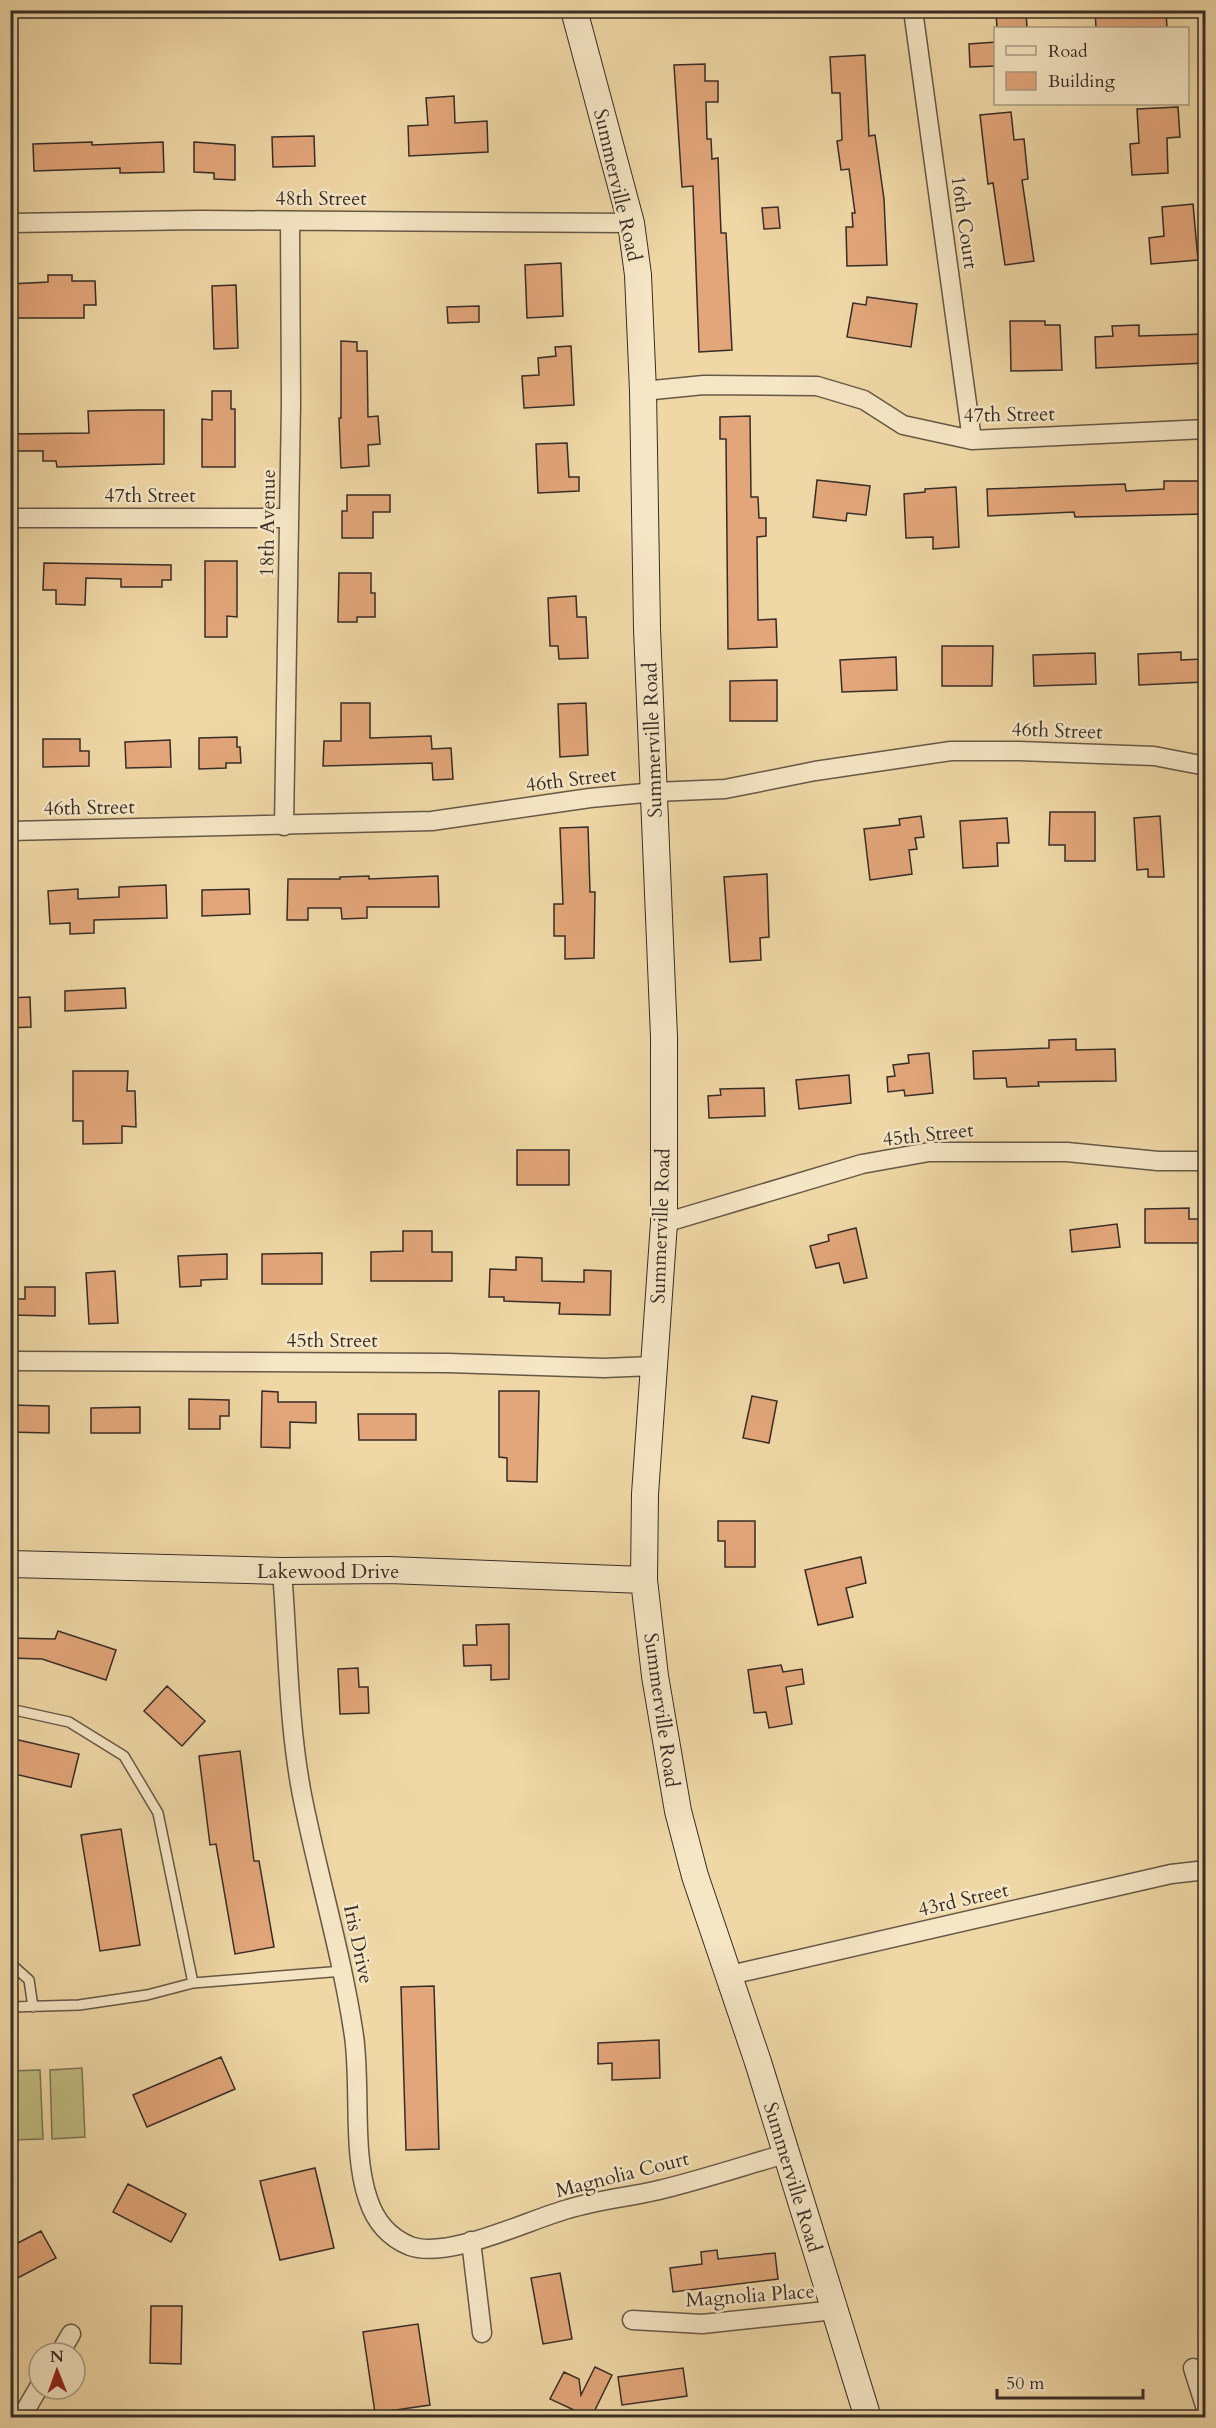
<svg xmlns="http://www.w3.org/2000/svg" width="1216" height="2428" font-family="Cardo,serif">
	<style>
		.green { fill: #bfbd82; stroke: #7c7554; stroke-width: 1.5 }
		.building { fill: #e2a67a; stroke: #382d26; stroke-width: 1.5 }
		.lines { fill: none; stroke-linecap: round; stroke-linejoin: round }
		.lane-casing { stroke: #665846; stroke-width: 12 }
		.street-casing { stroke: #665846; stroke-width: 21 }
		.secondary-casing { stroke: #382d26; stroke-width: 28 }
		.lane { stroke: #f5e6c5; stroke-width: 9 }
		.street { stroke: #f5e6c5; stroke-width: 18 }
		.secondary { stroke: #f5e6c5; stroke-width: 26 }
		.labels { text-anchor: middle; stroke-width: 5; stroke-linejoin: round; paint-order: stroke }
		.street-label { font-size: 20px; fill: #382d26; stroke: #f5e6c5 }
	</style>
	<rect width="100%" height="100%" fill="#efd8a6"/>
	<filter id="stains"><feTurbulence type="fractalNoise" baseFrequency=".00333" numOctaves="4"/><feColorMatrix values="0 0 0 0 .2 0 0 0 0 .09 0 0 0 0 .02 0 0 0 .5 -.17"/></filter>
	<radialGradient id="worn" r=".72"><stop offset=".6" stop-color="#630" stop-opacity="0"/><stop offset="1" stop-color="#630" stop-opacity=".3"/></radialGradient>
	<!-- green -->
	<path class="green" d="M82,2068L85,2137L52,2139L50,2070Z
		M40,2070L43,2139L11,2140V2071Z"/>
	<!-- building -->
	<path class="building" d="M1095,10H1166L1167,28H1096Z
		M1026,12L1027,28H997L996,13Z
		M996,42V66L970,67L969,44Z
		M865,55L869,136L875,135L884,199L887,265L847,266L846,227H853L852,213H855L849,169L841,170L837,141L842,140L840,93H832L830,57Z
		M705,64V81H718V102H706L707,139H711L712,159L718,158L721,233H726L732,350L699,352L693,186L682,187L674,65Z
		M454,96L455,123L487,121L488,152L409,156L408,126L428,125L426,98Z
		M1178,107L1180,137L1167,138L1168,173L1132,175L1130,144L1139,143L1137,109Z
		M1011,112L1014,140L1024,139L1028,179L1022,180L1034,261L1005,265L993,183L988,184L980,115Z
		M314,136L315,166L273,167L272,137Z
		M92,142V145L163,142L164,172L120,173V168L34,171L33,144Z
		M194,142L235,145V180L214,179V173L194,172Z
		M1193,204L1198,260L1151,264L1149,238L1164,236L1162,207Z
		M778,207L780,228L764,229L762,208Z
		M561,263L563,316L527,318L525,265Z
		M48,275H72V281H95L96,305H84V318H10V284L48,282Z
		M236,285L238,348L214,349L212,286Z
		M867,297L917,304L911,347L847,337L853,303L866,305Z
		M479,306V322L448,323L447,307Z
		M1010,321H1045V325H1060L1062,370L1011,371Z
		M1139,325V336L1206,334V363L1096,368L1095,337L1113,336L1112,326Z
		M341,341L357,342V351H367L368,417L378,416L380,444L368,445L369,466L341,468L339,418H341Z
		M571,346L574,405L524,408L522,376L539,375L538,358L556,356L555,347Z
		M212,391H231V409H235V467H202V419L212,420Z
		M139,410H164V464L57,467L56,461H43V451H10V434L89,433L88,411Z
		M750,416L751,497H758L759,518H766V536L757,537L758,620L776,619L777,647L728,649L726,439H720V417Z
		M567,443L569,477H579V491L538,493L536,444Z
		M817,480L870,486L866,515L847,513L846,521L813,517Z
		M1164,481H1206V514L1075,517L1074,512L988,516L987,489L1125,484L1126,491L1164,489Z
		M956,487L959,547L933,549V537L906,538L904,494L925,492V489Z
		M347,495H390V512H373V538H342V511H347Z
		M205,561H237V617L227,616V637H205Z
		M44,563L171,565V580H162V587H121V579L86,578L85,605L56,604V590H43Z
		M339,573H371V593H375V617H357V622H338Z
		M576,596L577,617H586L588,658L559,659L558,646H550L548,598Z
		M942,646H993L992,686H942Z
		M1181,652V660L1203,659L1204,682L1139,685L1138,654Z
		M1095,653L1096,684L1034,686L1033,655Z
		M896,657L897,690L842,692L840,660Z
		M777,680V721H730V681Z
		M341,703H370V738L431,736L432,749L451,748L453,779L433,780L432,763L323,766L324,741H341Z
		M586,703L588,755L560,757L558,704Z
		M237,737V747H240L241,763H226V768L199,769V738Z
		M43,739H80V751H89V766L43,767Z
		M170,740L171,767L126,768L125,742Z
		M1050,812H1095V861H1065V845H1049Z
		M921,816L924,837L915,838L917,849L909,850L912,874L870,880L864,829L900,825L899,819Z
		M1160,816L1164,877H1148V869L1137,870L1134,818Z
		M1007,818L1009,843H997L998,866L963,868L960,821Z
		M588,827L590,892H595L594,958L565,959V936H554V904H563L560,828Z
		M767,874L769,937L760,938L761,960L730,962L724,877Z
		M369,876V879L438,876L439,907H367V918L342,919L341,908H308V920H287L288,879H340V877Z
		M166,885L167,918L94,920V933L70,934V923L50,924L48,891L78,889V899L119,897V887Z
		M249,889L250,914L202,916V890Z
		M125,988L126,1008L65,1011V991Z
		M30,997L31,1027L10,1028V998Z
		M1076,1039V1050L1115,1049L1116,1081L1038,1082L1039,1086L1007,1087L1006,1078L974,1079L973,1051L1049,1048V1040Z
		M929,1053L933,1093L905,1096L904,1090L888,1092L887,1077L895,1076L893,1065L909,1063L908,1055Z
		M73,1071H128L127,1091H135L136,1127L122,1126V1143L83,1144V1121H73Z
		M849,1075L851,1103L799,1109L796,1080Z
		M764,1088L765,1116L709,1118L708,1096L721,1095L720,1089Z
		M517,1150H569V1185H517Z
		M1189,1208V1219H1206V1243H1145V1209Z
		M1117,1224L1120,1247L1072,1252L1070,1230Z
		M856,1228L867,1278L844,1283L839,1263L816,1268L810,1246L829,1241L828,1235Z
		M403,1231H432V1252H452V1281H371V1252L403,1251Z
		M322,1253V1284H262V1254Z
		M227,1254V1279L201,1280V1286L180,1287L178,1256Z
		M516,1257L542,1258V1281L584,1282V1270L611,1271L610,1315L559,1314L560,1303L504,1301V1297H489L490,1269L516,1270Z
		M115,1271L118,1323L89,1324L86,1273Z
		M25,1287H55V1316L10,1315V1299H25Z
		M262,1391L278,1392V1402H316V1423L290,1422V1448L261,1447Z
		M499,1391H539L537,1482L507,1481V1458L499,1457Z
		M752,1396L777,1401L769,1443L743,1438Z
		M189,1399L229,1400V1416H220V1429H189Z
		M10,1405L49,1406V1433L10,1432Z
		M140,1407V1433H91V1408Z
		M358,1414H416V1440H359Z
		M718,1521H755V1567H725V1541H718Z
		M861,1557L866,1583L846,1588L853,1617L818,1625L805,1570Z
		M509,1624V1679L491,1680V1665L464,1666L463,1645H477L476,1625Z
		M58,1631L116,1650L106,1680L42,1659L10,1658V1638L55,1639Z
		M781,1665L783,1672L802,1669L804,1684L786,1687L792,1724L769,1728L766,1712L754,1713L748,1670Z
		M358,1668L359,1687H368L369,1713L340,1714L338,1669Z
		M167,1686L205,1721L182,1746L144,1711Z
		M10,1738L79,1754L71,1787L10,1773Z
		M240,1751L254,1861H259L274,1947L235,1954L216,1844L210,1845L199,1756Z
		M121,1829L140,1945L100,1951L81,1835Z
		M434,1986L439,2149L406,2150L401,1987Z
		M659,2040L660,2078L612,2080V2063L598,2064V2043Z
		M221,2057L235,2089L147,2127L133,2095Z
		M315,2168L334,2248L280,2260L260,2181Z
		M128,2184L186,2214L171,2242L113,2212Z
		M41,2231L56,2258L10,2282V2247Z
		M717,2250L718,2259L775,2253L778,2279L673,2292L670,2268L702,2264L701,2252Z
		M560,2273L572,2339L543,2344L531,2278Z
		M151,2306H182L181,2364L150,2363Z
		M418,2324L430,2405L375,2413L363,2332Z
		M595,2367L612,2375L591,2418L550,2399L564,2372L579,2379L581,2395Z
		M683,2368L687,2396L622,2405L618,2377Z"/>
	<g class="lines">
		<!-- lane casing -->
		<g class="lane-casing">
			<path id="lane" d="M10,1709L69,1722L124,1756L158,1813L193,1983
				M10,1963L29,1980L33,2007
				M10,2007L79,2005L147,1995L193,1983L343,1971"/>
		</g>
		<!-- street casing -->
		<g class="street-casing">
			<path id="street" d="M913,10L972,440
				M10,223L201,220L631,223
				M643,391L704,385L817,386L864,400L903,425L972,440L1206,429
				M10,518H289
				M284,826L291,403L290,221
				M10,831L432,821L590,798L655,792L725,789L815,771L951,751H1019L1154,756L1206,766
				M664,1223L862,1164L929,1152H1067L1158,1161H1206
				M10,1361L448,1363L604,1368L653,1366
				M282,1571C288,1645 288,1722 302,1795C318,1876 342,1954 354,2036C361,2086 352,2153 368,2199C375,2221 388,2237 410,2246C448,2260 528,2220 568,2209C598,2200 629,2197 659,2190C701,2180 743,2166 785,2154
				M730,1975L1171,1874L1206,1870
				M471,2241L482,2333
				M632,2320L702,2324L835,2310
				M60,2353L71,2334
				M1193,2368L1206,2409
				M21,2418L39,2387"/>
		</g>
		<!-- secondary casing -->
		<g class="secondary-casing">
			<path id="secondary" d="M574,10L631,223L638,275L643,391L647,629L664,1037V1223L645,1494L644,1580L655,1676L678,1811L695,1876L758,2062L868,2418
				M10,1564L282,1571L389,1570L644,1580"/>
		</g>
		<!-- lane -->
		<use href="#lane" class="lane"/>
		<!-- street -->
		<use href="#street" class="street"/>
		<!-- secondary -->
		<use href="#secondary" class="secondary"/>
	</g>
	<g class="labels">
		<!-- street labels -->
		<g class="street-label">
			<text transform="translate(618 185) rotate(77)" y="7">Summerville Road</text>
			<text x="321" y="205">48th Street</text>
			<text transform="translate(965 222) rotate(82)" y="7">16th Court</text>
			<text transform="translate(1009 414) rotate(-1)" y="7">47th Street</text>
			<text x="150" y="502">47th Street</text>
			<text transform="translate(267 523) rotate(-89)" y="7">18th Avenue</text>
			<text transform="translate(1057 730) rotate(2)" y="7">46th Street</text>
			<text transform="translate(652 740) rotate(-92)" y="7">Summerville Road</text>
			<text transform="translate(571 779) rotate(-7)" y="7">46th Street</text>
			<text transform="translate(89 807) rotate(-1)" y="7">46th Street</text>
			<text transform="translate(928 1134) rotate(-6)" y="7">45th Street</text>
			<text transform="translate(660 1226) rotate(-88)" y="7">Summerville Road</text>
			<text x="332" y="1347">45th Street</text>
			<text x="328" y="1578">Lakewood Drive</text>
			<text transform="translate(662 1710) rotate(82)" y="7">Summerville Road</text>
			<text transform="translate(963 1899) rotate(-13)" y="7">43rd Street</text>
			<text transform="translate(359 1944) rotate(78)" y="7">Iris Drive</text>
			<text transform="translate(622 2174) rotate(-14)" y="7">Magnolia Court</text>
			<text transform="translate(793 2177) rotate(73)" y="7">Summerville Road</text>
			<text transform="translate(750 2295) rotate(-4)" y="7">Magnolia Place</text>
		</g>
	</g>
	<!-- margin -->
	<rect width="1216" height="2428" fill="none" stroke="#efd8a6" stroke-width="36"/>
	<rect x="12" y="12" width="1192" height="2404" fill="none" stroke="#382d26" stroke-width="3"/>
	<rect x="18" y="18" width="1180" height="2392" fill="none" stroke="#382d26" stroke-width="1.5"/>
	<!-- legend -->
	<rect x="994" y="27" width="195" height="78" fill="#f5e6c5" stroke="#a99c85" stroke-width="1.5"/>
	<rect x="1006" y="46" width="30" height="9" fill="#f5e6c5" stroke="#a99c85" stroke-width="1.5"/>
	<text x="1048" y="57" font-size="18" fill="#382d26">Road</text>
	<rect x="1006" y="72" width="30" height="18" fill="#e2a67a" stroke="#a99c85" stroke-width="1.5"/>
	<text x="1048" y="87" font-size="18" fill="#382d26">Building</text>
	<!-- north arrow -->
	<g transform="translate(57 2371) rotate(359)"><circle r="28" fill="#f5e6c5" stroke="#a99c85" stroke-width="1.5"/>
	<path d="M0-4.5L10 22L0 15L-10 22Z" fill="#8f2418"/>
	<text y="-9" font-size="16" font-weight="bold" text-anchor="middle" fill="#382d26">N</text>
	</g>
	<!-- scale -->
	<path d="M997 2389v9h146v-9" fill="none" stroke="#382d26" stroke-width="3"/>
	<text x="1006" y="2389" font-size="18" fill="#382d26" stroke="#f5e6c5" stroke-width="4.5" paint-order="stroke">50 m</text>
	<rect width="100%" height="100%" filter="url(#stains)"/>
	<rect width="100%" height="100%" fill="url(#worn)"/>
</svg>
